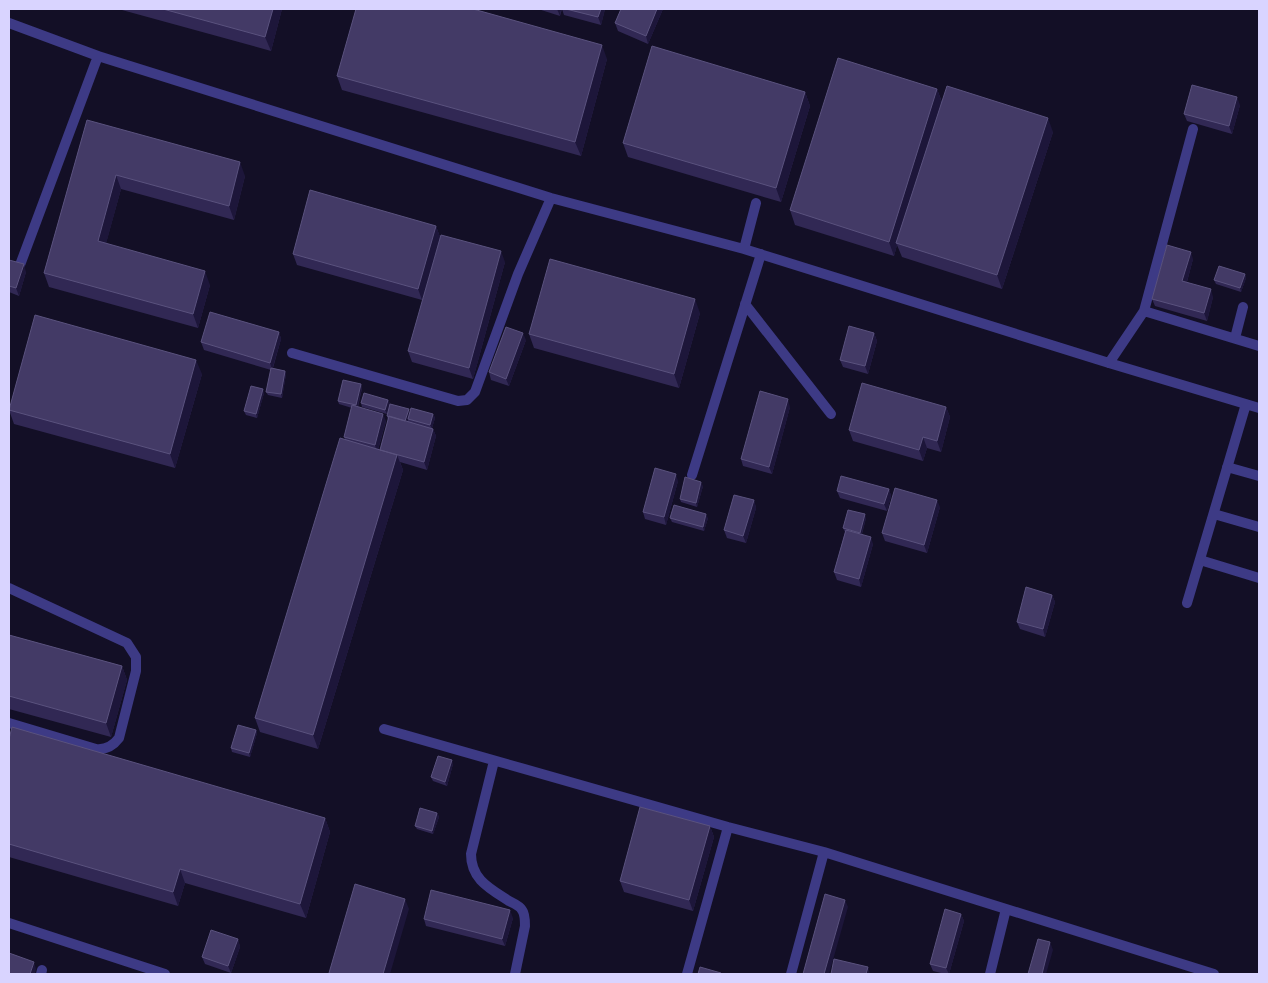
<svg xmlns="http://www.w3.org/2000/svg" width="1268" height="983" font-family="Figtree,sans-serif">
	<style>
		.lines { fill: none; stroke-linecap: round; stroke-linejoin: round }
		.service { stroke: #3d3a85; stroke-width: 10 }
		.wall { fill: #312854 }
		.shaded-wall { fill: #1d163a }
		.building { fill: #433a66; stroke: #5a527e }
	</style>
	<rect width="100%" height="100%" fill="#130f26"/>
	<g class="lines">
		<!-- service -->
		<path class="service" d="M9,23L98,56L551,198L744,249L1109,363L1259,408
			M744,249L756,203
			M20,265L98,56
			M745,304L831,414
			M1144,311L1259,346
			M1235,338L1243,307
			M292,353L458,401L467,400L475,392L518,274L551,198
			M1109,363L1144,311L1193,129
			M1227,467L1259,476
			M692,475L761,254
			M1214,514L1259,527
			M1200,560L1259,578
			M9,588L127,643L136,657V671L119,738C113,746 106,750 96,749L9,723
			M1187,603L1246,404
			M384,729L728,827L824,852L1214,974
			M494,761L471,854C471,879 489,888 509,901C513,903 520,906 522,910C525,914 525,921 525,926L515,974
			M9,923L165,974
			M41,974L42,970
			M687,974L728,827
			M791,974L824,852
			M990,974L1006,909"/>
	</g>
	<!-- wall -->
	<path class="wall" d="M121,9H282L271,51L122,10Z
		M538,9H605L601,25L564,15L562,9L560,16Z
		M621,9H663L648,44L618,31L615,23Z
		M607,59L581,156L342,90L337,76Z
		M937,89L942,102L1053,132L1002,289L902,257L897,245L894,256L795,225L790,210Z
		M805,92L810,106L781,202L628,157L623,143Z
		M1240,105L1232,134L1187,121L1184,114Z
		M87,120L245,176L234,220L121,189L106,243L210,285L198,328L49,287L44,273Z
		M436,226L440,237L422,300L297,265L293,254Z
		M1193,259L1187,282L1213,297L1207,321L1155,306L1152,299Z
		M9,260L26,272L19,296L9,292Z
		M505,262L473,379L412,362L408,351Z
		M1245,274L1246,278L1241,292L1216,284L1214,280Z
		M700,313L679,388L534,348L529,334Z
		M279,332L281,339L273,368L285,371L286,374L282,398L268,395L266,392L271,370L204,350L201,342Z
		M874,333L877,341L868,374L843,367L840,360Z
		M526,340L509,386L491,380L489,372Z
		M202,374L175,468L14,424L9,410Z
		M361,384L362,388L358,407L386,421L378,450H380L388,420L387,416L410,412L433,414L435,418L432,428L433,429L436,436L427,470L400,462L403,470L318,749L260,732L255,718L345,439L344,437L352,408L339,404L338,401Z
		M264,393L257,418L246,415L244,411Z
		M388,400L390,404L387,414L362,407L361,403Z
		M790,407L772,474L743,466L741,459Z
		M946,407L950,417L941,452L927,448L923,461L853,441L849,430Z
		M678,481L666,525L645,519L643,512Z
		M703,486L697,507L681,502L680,499Z
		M889,489L891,496L887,511L840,498L837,491Z
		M754,500L756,508L746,543L727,538L724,530Z
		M940,507L927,553L885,541L882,533Z
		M670,518H708L704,531L672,522Z
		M866,518L862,534L873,544L861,587L837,580L834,572L845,532L843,528Z
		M1052,595L1055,602L1045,637L1020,629L1017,622Z
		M9,635L122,666L127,680L111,737L9,709Z
		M256,730L257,733L250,757L232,752L231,748Z
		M9,739L325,818L330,832L306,918L185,883L178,906L9,857Z
		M453,764L447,786L433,781L431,777Z
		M437,813L439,817L433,834L417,829L415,826Z
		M710,826L714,837L693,911L624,892L620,881Z
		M961,914L964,921L949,974H945L933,971L930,964Z
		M513,918L505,946L426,926L424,919Z
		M238,939L240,947L231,973L205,964L202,957Z"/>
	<!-- shaded-wall -->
	<path class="shaded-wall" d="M273,9H282L271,51L265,37Z
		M557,9H561L560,16Z
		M601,9H605L601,25L598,17Z
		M657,9H663L648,44L646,36Z
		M602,45L607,59L581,156L575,142Z
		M937,89L942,103L896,243L897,245L894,256L889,242Z
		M805,92L810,106L781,202L776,188Z
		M1237,97L1240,105L1232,134L1229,126Z
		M1048,118L1053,132L1002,289L997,275Z
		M240,162L245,176L234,220L229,206Z
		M116,175L121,189L103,255L98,241Z
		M436,226L440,237L422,300L418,289Z
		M501,251L505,262L473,379L469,368Z
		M1191,252L1193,259L1185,289L1182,281Z
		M24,264L26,272L19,296L16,288Z
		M205,271L210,285L198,328L193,314Z
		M1245,274L1246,278L1241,292L1240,288Z
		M1211,289L1213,297L1207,321L1204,313Z
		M695,299L700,313L679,388L674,374Z
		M279,332L281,339L272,370L270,363Z
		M523,333L526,340L509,386L506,379Z
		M874,333L877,341L868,374L865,366Z
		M196,360L202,374L175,468L170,454Z
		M285,371L286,374L282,398L281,394Z
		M361,384L362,388L357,409L356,405Z
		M263,389L264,393L257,418L256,414Z
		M788,399L790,407L772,474L769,467Z
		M388,400L390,404L387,414L385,410Z
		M946,407L950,417L941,452L937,441Z
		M409,409L410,413L407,425L405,421Z
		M383,414L386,421L377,453L375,445Z
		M433,414L435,418L432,428L430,425Z
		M433,429L436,436L427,470L424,462Z
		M923,437L927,448L923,461L919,450Z
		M397,455L403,470L318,749L313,735Z
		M676,474L678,481L666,525L664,517Z
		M701,482L703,486L697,507L696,503Z
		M889,489L891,496L887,511L884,504Z
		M754,500L756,508L746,543L743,536Z
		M937,500L940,507L927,553L924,545Z
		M706,514L708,518L704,531L703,527Z
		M865,514L866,518L861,536L860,533Z
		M871,537L873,544L861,587L859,579Z
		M1052,595L1055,602L1045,637L1043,629Z
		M122,666L127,680L111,737L106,723Z
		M256,730L257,733L250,757L249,753Z
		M452,760L453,764L447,786L445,782Z
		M437,813L439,817L433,834L432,831Z
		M325,818L330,832L306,918L300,904Z
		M710,826L714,837L693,911L689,900Z
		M180,869L185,883L178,906L173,892Z
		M405,899L409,909L390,974H383Z
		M845,900L848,907L829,974H824Z
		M510,910L513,918L505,946L502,939Z
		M961,914L964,921L949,974L946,968Z
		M238,939L240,947L231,973L228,966Z
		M1050,942L1053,950L1046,974H1042Z
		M34,962L36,969L35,974H30Z
		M868,967L870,974H866Z"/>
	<!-- building -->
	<path class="building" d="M163,9H273L265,37Z
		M356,9H473L602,45L575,142L337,76Z
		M566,9H601L598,17Z
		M621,9H657L646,36L615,23Z
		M652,46L805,92L776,188L623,143Z
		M838,58L937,89L889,242L790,210Z
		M1192,85L1237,97L1229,126L1184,114Z
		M947,86L1048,118L997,275L896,243Z
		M87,120L240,162L229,206L116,175L98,241L205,271L193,314L44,273Z
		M310,190L436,226L418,289L293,254Z
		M441,235L501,251L469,368L408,351Z
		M1167,245L1191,252L1182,281L1211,289L1204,313L1152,299Z
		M550,259L695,299L674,374L529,334Z
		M9,260L24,264L16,288L9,286Z
		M1219,266L1245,274L1240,288L1214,280Z
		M210,312L279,332L270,363L201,342Z
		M35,315L196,360L170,454L9,410Z
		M849,326L874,333L865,366L840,360Z
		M506,327L523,333L506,379L489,372Z
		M271,368L285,371L281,394L266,392Z
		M343,380L361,384L356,405L338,401Z
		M862,383L946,407L937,441L923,437L919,450L849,430Z
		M251,386L263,389L256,414L244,411Z
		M760,391L788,399L769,467L741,459Z
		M364,393L388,400L385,410L361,403Z
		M390,404L409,409L405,421L387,416Z
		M352,405L383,414L375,445L344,437Z
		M411,408L433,414L430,425L408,419Z
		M389,416L433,429L424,462L380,450Z
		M340,438L397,455L313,735L255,718Z
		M655,468L676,474L664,517L643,512Z
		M841,476L889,489L884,504L837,491Z
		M685,477L701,482L696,503L680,499Z
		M895,488L937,500L924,545L882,533Z
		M734,495L754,500L743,536L724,530Z
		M674,505L706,514L703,527L670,518Z
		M848,510L865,514L860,533L843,528Z
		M846,530L871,537L859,579L834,572Z
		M1026,587L1052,595L1043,629L1017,622Z
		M9,635L122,666L106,723L9,696Z
		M238,725L256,730L249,753L231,748Z
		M12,727L325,818L300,904L180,869L173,892L9,844V739Z
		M438,756L452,760L445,782L431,777Z
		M640,807L710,826L689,900L620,881Z
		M420,808L437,813L432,831L415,826Z
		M355,884L405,899L383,974H333L329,973Z
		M431,890L510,910L502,939L424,919Z
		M825,894L845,900L824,974H803Z
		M945,909L961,914L946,968L930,964Z
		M211,930L238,939L228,966L202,957Z
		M1038,939L1050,942L1042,974H1028Z
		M9,953L34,962L30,974H9Z
		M834,959L868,967L866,974H831Z
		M700,967L721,973V974H698Z"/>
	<!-- border -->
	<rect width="1268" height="983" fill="none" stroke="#d9d4ff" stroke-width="20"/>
</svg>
